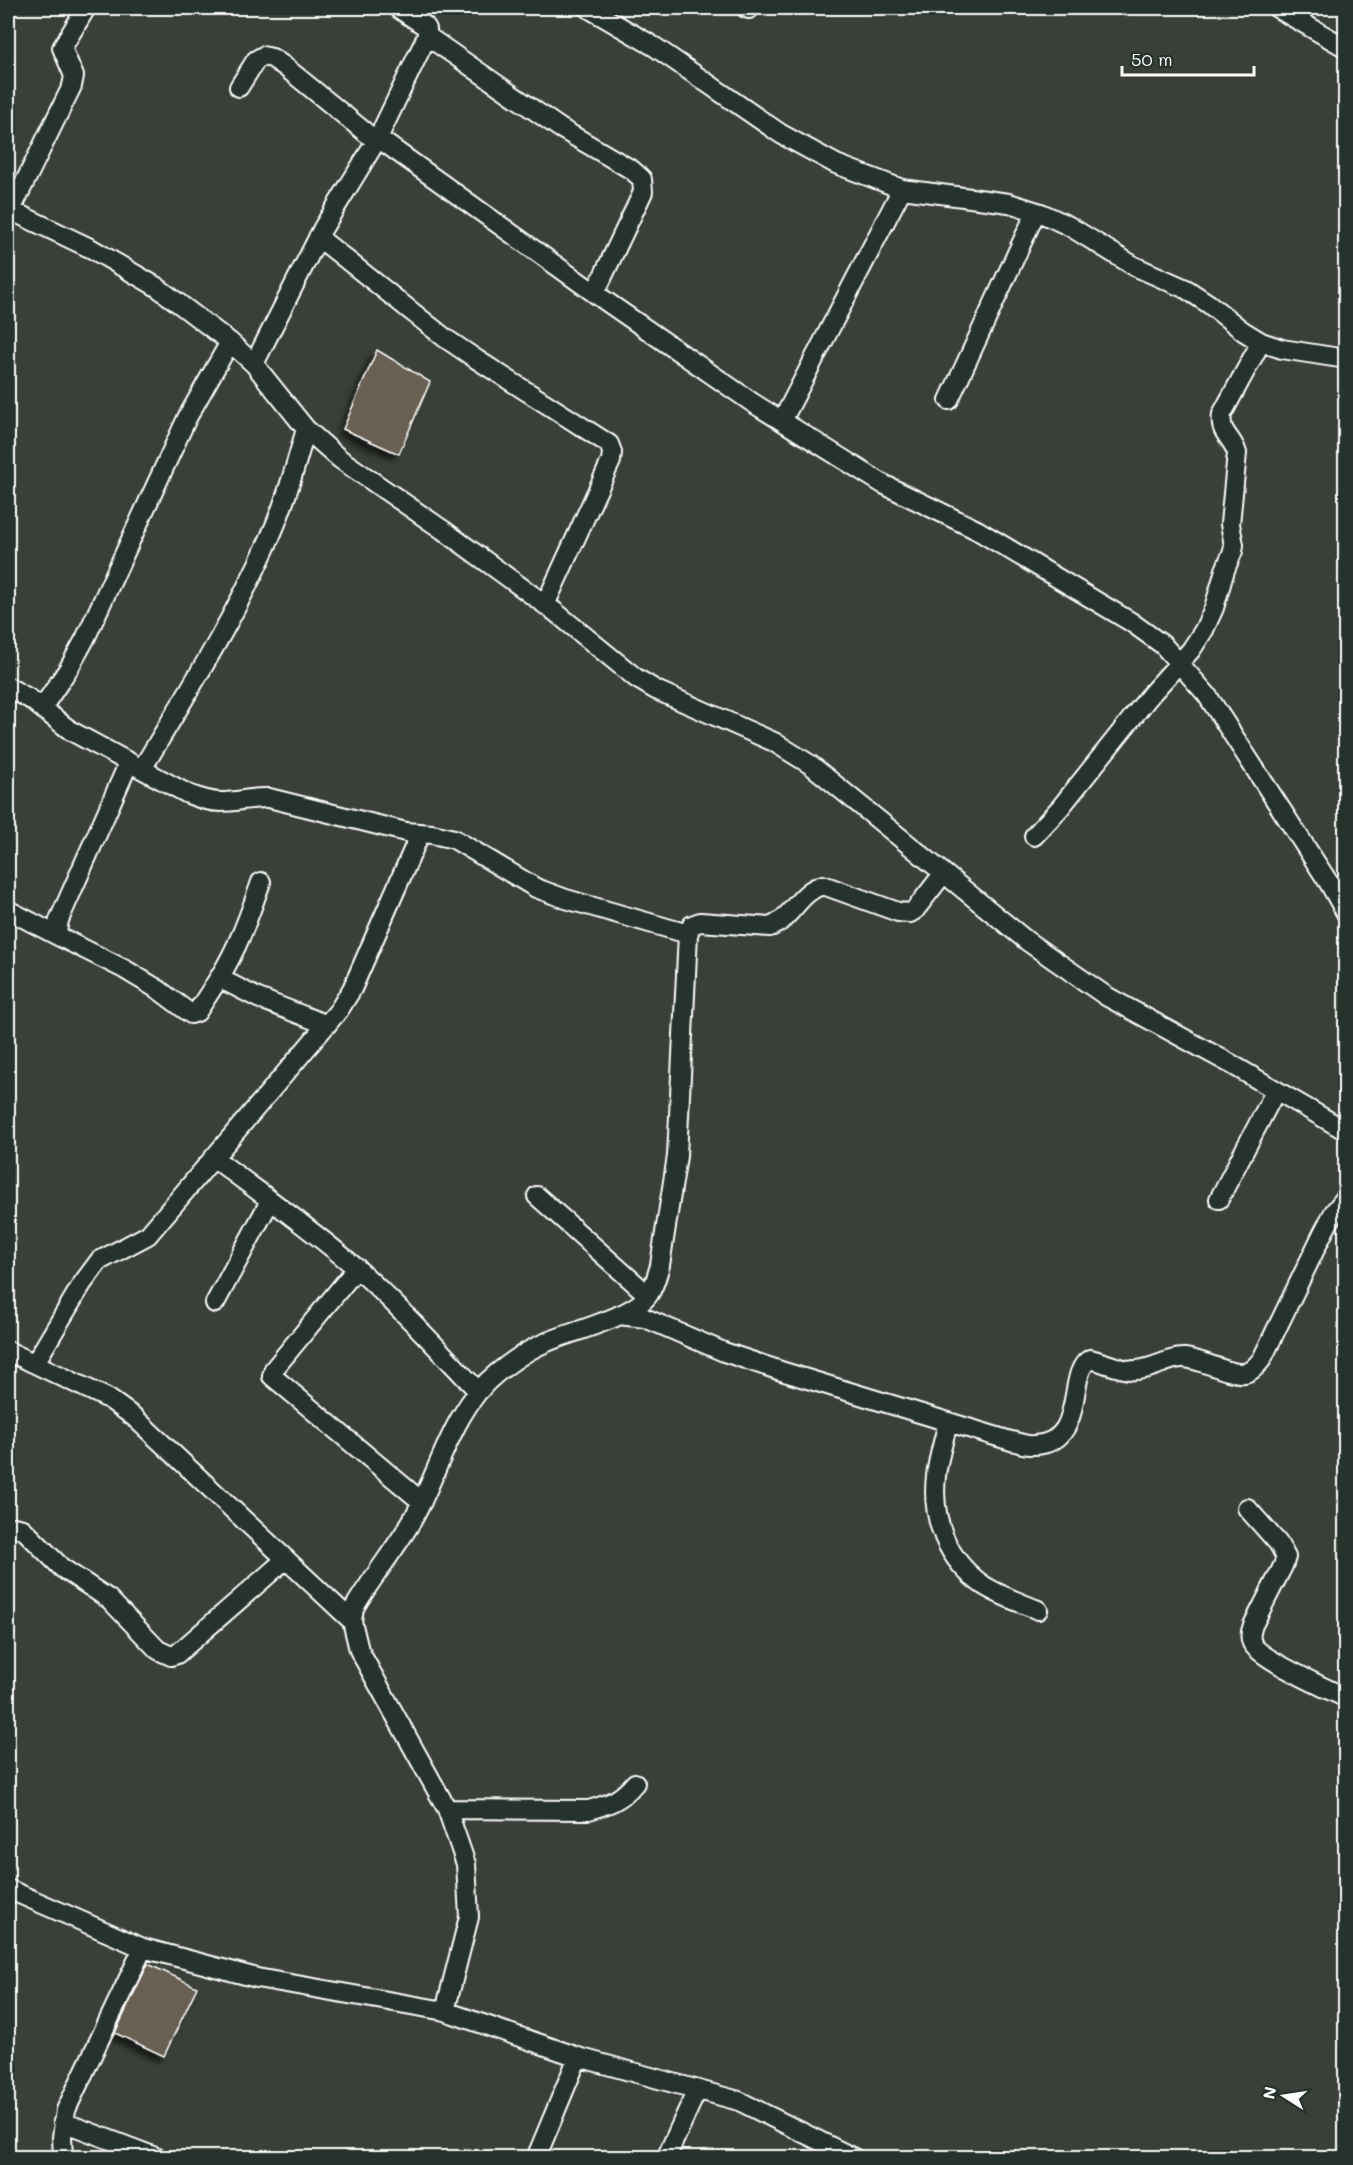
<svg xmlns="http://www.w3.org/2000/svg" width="1353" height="2165" font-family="Mali,sans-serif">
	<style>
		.building { fill: #695f53; stroke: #fff; stroke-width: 1.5; filter: url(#shadow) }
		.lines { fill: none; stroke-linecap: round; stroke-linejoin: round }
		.minor-casing { stroke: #fff; stroke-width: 22 }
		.minor { stroke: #26332d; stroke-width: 18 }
	</style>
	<defs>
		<filter id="shadow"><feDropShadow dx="-5.5" dy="5.5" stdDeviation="3" flood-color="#0009"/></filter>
	</defs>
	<rect width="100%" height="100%" fill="#3a4038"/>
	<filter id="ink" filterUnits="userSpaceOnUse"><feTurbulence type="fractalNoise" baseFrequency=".0167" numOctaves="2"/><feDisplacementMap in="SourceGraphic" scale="12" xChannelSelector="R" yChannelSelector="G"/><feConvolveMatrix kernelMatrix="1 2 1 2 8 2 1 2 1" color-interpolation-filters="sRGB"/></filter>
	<g filter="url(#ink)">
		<!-- building -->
		<path class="building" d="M377,350L430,382L399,454L343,429Z
			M148,1964L197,1987L164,2056L115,2033Z"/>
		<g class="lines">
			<!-- minor casing -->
			<g class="minor-casing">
				<path id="minor" d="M588,8L655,47L781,134L836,164L902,189L1009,203L1041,213L1069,226L1134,266L1186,289L1209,304L1243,331L1261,342L1282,349L1346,359
					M746,8L749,9
					M1277,8L1346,48
					M427,36L560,128L632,170L642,179L643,192L595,293
					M239,87L256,60L263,56L272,58L284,66L376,141
					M378,138L607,302L753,403L883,484L977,530L1131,622L1163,645L1207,695L1329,883L1346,913
					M8,209L92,249L157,287L230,342L254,364L306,429L340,459L443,530L554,611L636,678L656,690L774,742L811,765L1027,941L1106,996L1231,1064L1346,1131
					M11,210L72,86L74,76L62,48L86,8
					M318,237L445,338L476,359L609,444L612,452L611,461L545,605
					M254,364L323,228L378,138L427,36V29L425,26L398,8
					M949,400L1036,212
					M782,421L902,189
					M8,687L30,699L71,731L188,794C199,798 209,802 221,802C238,802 253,797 269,798L406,832L432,834L454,839L536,888L566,899L688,934
					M42,708L69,668L85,639L187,418L230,342
					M129,762L59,920L57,932L60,937L124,969L159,990L191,1014L197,1012L219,978L258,998L327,1025
					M142,769C186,695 233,621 268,542C285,505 295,467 306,429
					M1034,836L1060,808L1152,693L1191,650L1204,630L1214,608L1225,570L1233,551L1234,545L1230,524L1237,453C1232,436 1219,434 1222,414L1261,342
					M8,910L60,937
					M219,978C238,948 249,916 261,882
					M214,1158C264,1196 316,1232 362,1273C403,1310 440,1351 478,1391
					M537,1196L648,1295
					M1219,1199L1276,1090
					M357,1268L274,1369L272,1376L422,1502
					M215,1303L270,1201
					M619,1315L645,1318L724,1352L781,1371L1011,1441C1018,1442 1026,1446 1034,1445C1088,1443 1065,1373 1090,1359C1104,1362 1117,1369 1131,1370C1150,1372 1167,1357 1185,1358C1203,1360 1230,1375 1244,1373C1252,1372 1257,1365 1262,1359L1322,1235L1334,1212L1346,1197
					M8,1351L109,1399L134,1417L352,1621
					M35,1363L82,1284L99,1261L148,1235L339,1010L352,989L420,834
					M948,1422C944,1440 938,1458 936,1476C931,1519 947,1560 983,1585C1000,1596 1019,1602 1038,1610
					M1247,1508L1278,1543L1286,1557L1283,1566L1253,1625C1251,1631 1249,1637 1252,1643C1258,1658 1328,1689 1346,1698
					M8,1530L14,1527L23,1529L62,1568L109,1599L158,1650L171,1656L177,1654L286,1559
					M447,1809L589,1810C610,1804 621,1800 635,1783
					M8,1889L143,1948L257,1978L445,2011L578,2057L739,2101L854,2158
					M445,2011L469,1917L466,1864L447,1809L359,1650L352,1621L354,1608C372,1577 396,1549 414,1517C440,1470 453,1408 497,1373C512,1361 529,1349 547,1342C573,1331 634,1317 649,1294C655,1285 657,1275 660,1265L677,1156L688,934L692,925L700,922L770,927C792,919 799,891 823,885L898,912L910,913L915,910L943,874
					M63,2122L158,2158
					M63,2158L62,2137L66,2110L143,1948
					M536,2158L578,2057
					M666,2158L697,2090"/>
			</g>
			<!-- minor -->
			<use href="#minor" class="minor"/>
		</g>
	</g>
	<!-- margin -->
	<rect width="1353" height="2165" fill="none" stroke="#26332d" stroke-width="30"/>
	<rect x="15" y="15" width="1323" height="2135" fill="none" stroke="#fff" stroke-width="2" filter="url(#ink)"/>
	<!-- north arrow -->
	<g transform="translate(1284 2096) rotate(282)" stroke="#26332d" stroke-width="4.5" paint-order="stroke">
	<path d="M0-4.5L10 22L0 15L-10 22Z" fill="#ffffff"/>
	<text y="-9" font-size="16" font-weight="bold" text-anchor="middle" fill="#ffffff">N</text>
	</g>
	<!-- scale -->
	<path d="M1122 66v9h132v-9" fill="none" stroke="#ffffff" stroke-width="3"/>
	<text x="1131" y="66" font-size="18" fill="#ffffff" stroke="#26332d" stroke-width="4.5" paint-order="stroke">50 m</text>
</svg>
